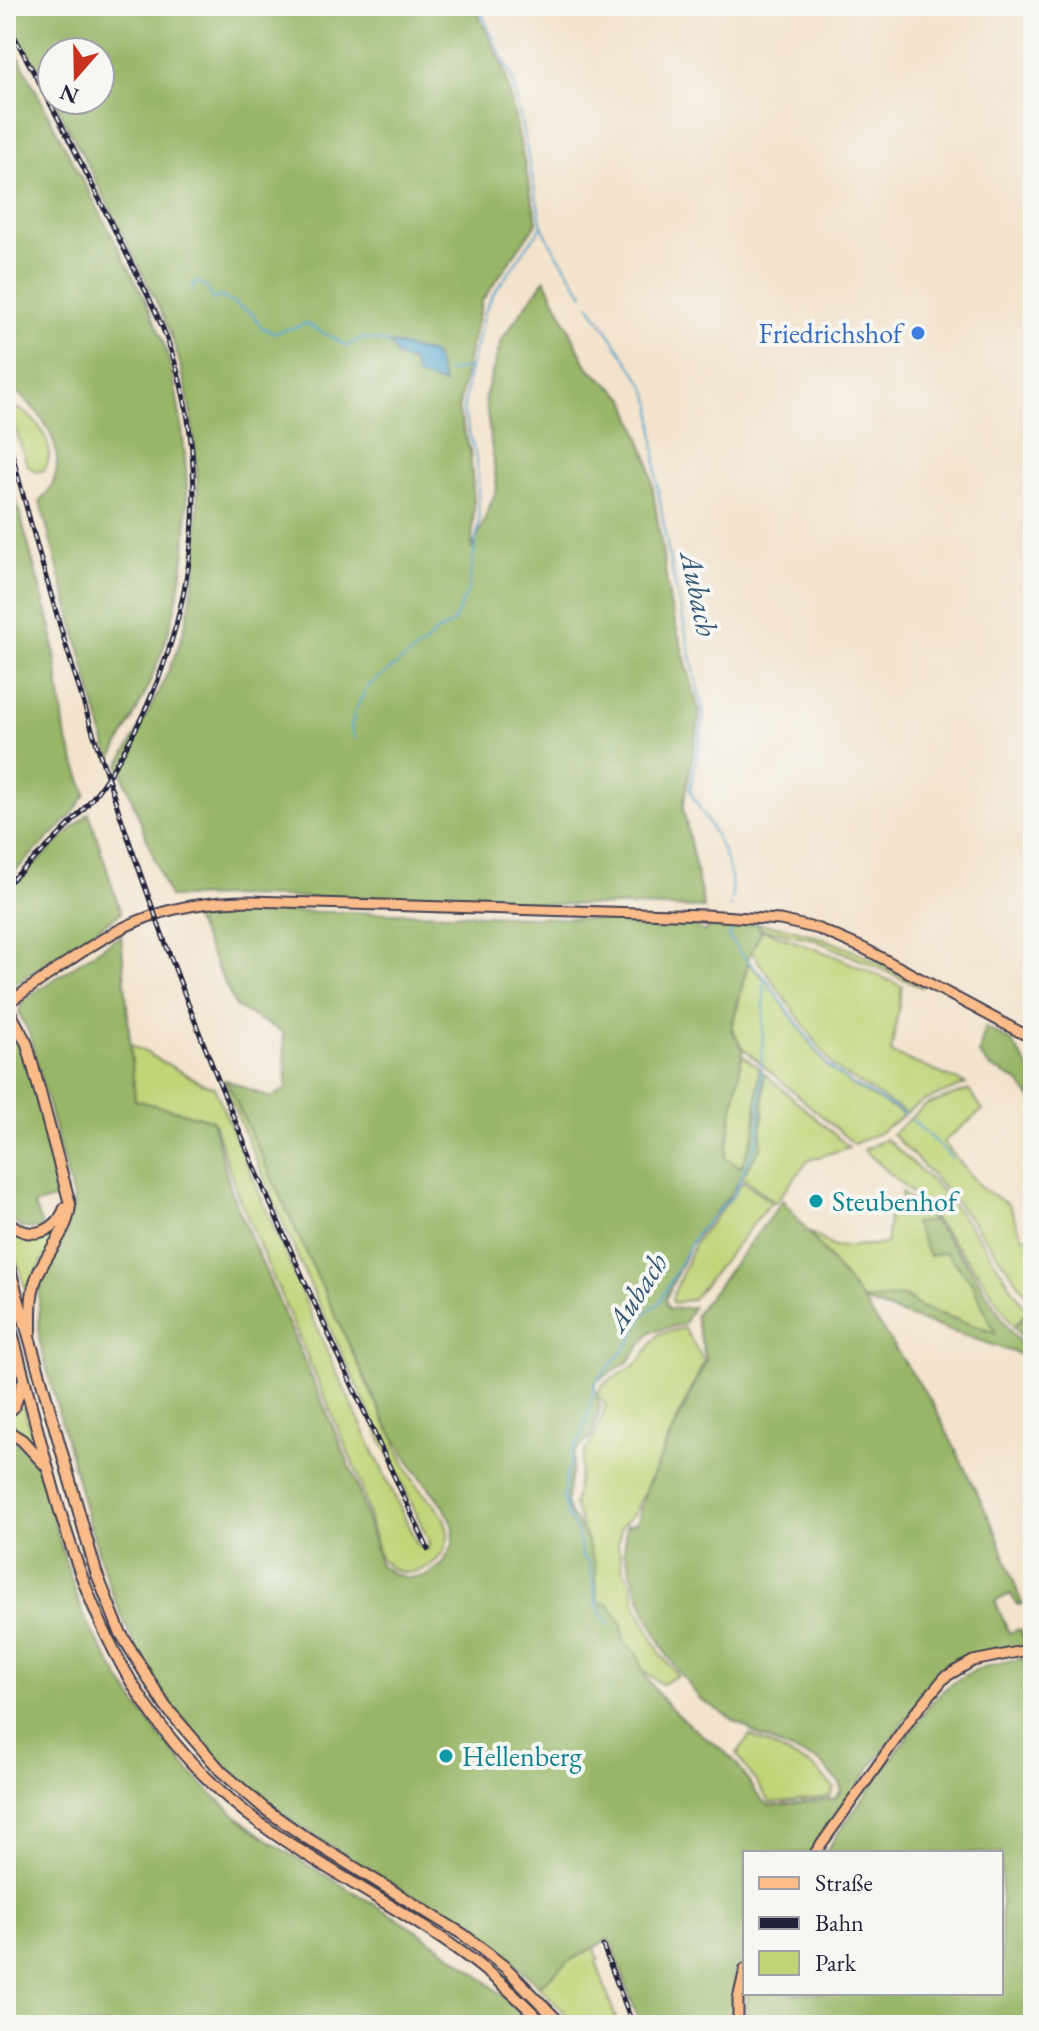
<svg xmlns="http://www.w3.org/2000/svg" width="1039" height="2031" font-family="'EB Garamond',serif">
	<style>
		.green { fill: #c0d478; stroke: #717b5a; stroke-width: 2 }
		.forest { fill: #98b668; stroke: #5d6c52; stroke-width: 2 }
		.water { fill: #50a3cb; stroke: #396283; stroke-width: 2 }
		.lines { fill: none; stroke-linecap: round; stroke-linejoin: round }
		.stream { stroke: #50a3cb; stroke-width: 2 }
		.major-casing { stroke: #413f51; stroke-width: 13 }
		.highway-casing { stroke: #413f51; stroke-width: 14 }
		.major { stroke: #fabc8b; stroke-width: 9 }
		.highway { stroke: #fabc8b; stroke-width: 10 }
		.rail-casing { stroke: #22223b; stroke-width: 5 }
		.rail { stroke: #f6f6f2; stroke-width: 2; stroke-dasharray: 6; stroke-linecap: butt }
		.shop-dot { fill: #3f7fe0; stroke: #f6f6f2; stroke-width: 3 }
		.culture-dot { fill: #0f9aa8; stroke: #f6f6f2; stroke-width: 3 }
		.labels { text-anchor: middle; stroke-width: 8; stroke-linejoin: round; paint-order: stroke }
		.shop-label { font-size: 28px; fill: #366cbe; stroke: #f6f6f2; text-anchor: end }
		.culture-label { font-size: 28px; fill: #0d838f; stroke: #f6f6f2; text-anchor: start }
		.water-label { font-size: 30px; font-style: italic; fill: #345675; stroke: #f6f6f2 }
	</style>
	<rect width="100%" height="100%" fill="#f6f6f2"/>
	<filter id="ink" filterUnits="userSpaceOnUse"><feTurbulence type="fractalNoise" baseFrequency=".0125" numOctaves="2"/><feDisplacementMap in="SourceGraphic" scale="16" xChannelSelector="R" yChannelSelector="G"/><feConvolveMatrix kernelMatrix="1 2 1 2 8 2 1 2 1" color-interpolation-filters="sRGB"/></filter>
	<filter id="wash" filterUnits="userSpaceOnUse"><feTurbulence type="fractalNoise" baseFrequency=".006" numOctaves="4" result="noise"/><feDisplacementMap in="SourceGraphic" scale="32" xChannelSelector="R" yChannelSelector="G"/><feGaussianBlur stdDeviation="1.8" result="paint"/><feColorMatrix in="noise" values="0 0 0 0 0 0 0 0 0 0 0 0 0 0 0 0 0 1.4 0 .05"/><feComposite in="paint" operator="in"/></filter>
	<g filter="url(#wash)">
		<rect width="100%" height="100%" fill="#f3e3cc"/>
		<!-- green -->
		<path class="green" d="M16,408C38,417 59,448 44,470L36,472L27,465L11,415L12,409Z
			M760,924C820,930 870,958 923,985L921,987L813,939L759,928Z
			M763,930L832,955L902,986L891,1053L966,1084L922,1102L906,1113L841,1072L833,1066L751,951Z
			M748,963L765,979L827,1066L852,1085L904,1115L879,1133L854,1144L743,1048L732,1029Z
			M130,1044L202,1083L214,1087L328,1354L417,1544L427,1550L429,1545L427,1537L305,1274L223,1082L226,1080L386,1424L398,1443L395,1444C402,1457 407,1471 415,1483C426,1499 442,1507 447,1527C456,1564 398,1592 379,1555L359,1477L237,1193L213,1120L135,1100Z
			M742,1055L759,1068L755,1132L741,1167L725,1158Z
			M764,1073L849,1147L809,1160L775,1203L740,1175C766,1160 764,1100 764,1073Z
			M969,1090L983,1110L943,1142L981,1188L1009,1205L1023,1238L1033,1232V1304C989,1241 948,1188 892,1134L926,1105Z
			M886,1139L935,1184L981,1240L1027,1311L1014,1327L977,1271L915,1196L864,1150Z
			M743,1181L771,1202L693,1299L673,1303L672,1298L695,1242L733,1196Z
			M901,1192L933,1221L915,1223L929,1255L946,1251L973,1284L996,1333L920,1307L905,1296L862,1300L808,1231L834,1247L886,1244L890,1209L903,1207Z
			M63,1224L33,1278L27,1295L8,1228C30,1238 44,1240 63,1224Z
			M684,1328L704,1361L635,1512L621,1527L618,1544L623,1569L632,1583L636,1605L661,1655L678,1675L662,1684L640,1669L638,1654L624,1642L622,1624L598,1603L595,1564L574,1505L583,1455L596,1433L606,1405L598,1397L601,1386L637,1364L659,1334Z
			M21,1398L35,1448L6,1427V1418Z
			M750,1735L815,1768L834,1788L829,1797L770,1803L737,1754Z
			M594,1947L599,1959L596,1961L618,2025H576L539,1986L569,1961Z"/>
		<!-- forest -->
		<path class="forest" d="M6,6H474L504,67L537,222L482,301L471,345L458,410L470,451L474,502L472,550L497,488L485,397L502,339L545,279L587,366L626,399L649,463L670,604L700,714L683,808L704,908L246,896L169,897L119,765C141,726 176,665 186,622C206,534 201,412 168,328C159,304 145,280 134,257C108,204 82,152 53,100H100V52H52V97L6,15Z
			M6,33C36,90 65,148 96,205C119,250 145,294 163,341C173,369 178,401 182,430C199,558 174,651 110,761L40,501C67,475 59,439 37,412C25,398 11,391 6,373Z
			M6,463L52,632L65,733L86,794L70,817L6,880Z
			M89,813L121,913L6,990V891Z
			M195,910L455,914L691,923L704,932L715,921L760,924L759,929L762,930L750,954L731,1029L743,1049L725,1158L741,1167L755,1132L759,1068L764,1073L761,1147L730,1195L692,1241L665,1300L669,1309L693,1307L684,1324L651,1332L629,1361L594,1383L600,1407L592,1435L575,1452L566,1502L570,1514L583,1532L595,1564L598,1603L609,1604L622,1624L624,1642L638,1654C643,1686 678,1716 702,1735C714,1744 726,1751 736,1763C747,1776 754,1797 770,1806L834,1799L841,1791L840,1783L819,1761L787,1749L758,1735L700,1699L667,1655L646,1613L624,1551L626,1526L636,1523L647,1487L706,1361L695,1315L783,1200L862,1300L905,1296L920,1307L995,1333L973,1284L946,1252L929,1256L914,1223L933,1221L971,1268L1008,1328L1033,1359L863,1301L933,1404L996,1532L1022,1604L1017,1605L1011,1594L995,1601L1009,1633L1020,1629L1027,1646L977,1656L956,1665L941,1675L904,1721L810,1853H745V1952L735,1981L733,2025H640L613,1947L608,1940L569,1961L539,1986L492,1944L308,1832L268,1804L209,1751L171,1705L137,1651L109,1586L84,1506L39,1339V1289L74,1202L29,1033L19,1013L22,1001L121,935L135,1100L212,1120L232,1194L356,1480L380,1565L392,1573L407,1578L426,1576L443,1564L453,1545L454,1528L444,1506L414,1469L386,1424L226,1080L270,1098L287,1088L283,1032L236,1007L193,917Z
			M6,1024L19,1036L26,1051L62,1183L54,1199L34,1205L43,1229L21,1228L6,1214Z
			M985,1027L1012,1042L1033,1075V1101L1018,1081L991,1068L979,1054Z
			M1033,1307V1353L1014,1327Z
			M6,1342C12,1363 26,1393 6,1410Z
			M6,1435C23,1446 33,1457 41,1475C55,1521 66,1570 83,1614C89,1629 99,1643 107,1657C151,1734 209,1803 285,1851C371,1904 462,1949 532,2025H6Z
			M1033,1657V2025H745L747,1993H1001V1853H824L935,1698C965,1668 992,1663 1033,1657Z"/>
		<!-- water -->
		<path class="water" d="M389,343L434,354L444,384L417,376L413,363L398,357Z"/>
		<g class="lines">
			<!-- stream -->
			<path class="stream" d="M478,6L512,77L542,226L552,246L584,295
				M192,291L197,281L207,288L213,300L220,296L253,314L261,327L276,333C286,328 297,329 305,323L347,346L362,338L389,343
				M589,304L646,388L652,405L657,483L669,557L704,715L690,790C707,825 735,857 732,900
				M447,372L469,368
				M355,739L351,728L355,711L367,687L425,644L436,632L452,624L468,591L479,522L477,461L463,411L468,378L484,313L492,296L542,226
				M730,908V905
				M765,978L828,1066L852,1084L905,1114
				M912,1120L952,1158
				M609,1625L598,1606L589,1563L582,1557L578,1534L568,1517L563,1498L567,1471L571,1465V1452L582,1436L596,1381L629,1344L644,1314L659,1303L696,1234L734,1194L759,1136L765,978L738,951L729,937L732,929"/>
		</g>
	</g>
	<g filter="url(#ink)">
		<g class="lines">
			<!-- major casing -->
			<g class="major-casing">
				<path id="major" d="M6,1004C97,944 134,901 251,901L705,915L780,920L819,929L865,949L1033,1039
					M815,1853L914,1714L945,1677L973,1661L1033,1649
					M738,2025V1999L745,1969"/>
			</g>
			<!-- highway casing -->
			<g class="highway-casing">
				<path id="highway" d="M6,1005L27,1044L70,1204C69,1230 48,1250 38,1274C30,1292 31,1311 31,1331
					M6,1017L9,1023
					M6,1219C25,1242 55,1235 65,1208
					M6,1256L96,1572L120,1632L165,1706L221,1771L265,1809L305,1837L464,1935L506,1968L562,2025
					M6,1311C63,1514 86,1705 275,1834C366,1896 469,1941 544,2025
					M6,1414L14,1407L24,1379
					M6,1430L22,1440L46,1466"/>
			</g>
			<!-- major -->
			<use href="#major" class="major"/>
			<!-- highway -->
			<use href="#highway" class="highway"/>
			<!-- rail casing -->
			<g class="rail-casing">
				<path id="rail" d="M6,21C46,94 84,167 120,241C135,272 153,302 165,334C222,480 191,658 102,785C76,823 40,854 6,885
					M6,430C56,626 117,818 189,1006C260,1191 345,1370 428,1549
					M603,1946L633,2025"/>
			</g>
			<!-- rail -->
			<use href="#rail" class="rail"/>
		</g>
	</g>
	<!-- markers -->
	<circle class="shop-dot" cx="918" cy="333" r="8"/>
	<g class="culture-dot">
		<circle cx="816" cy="1201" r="8"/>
		<circle cx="446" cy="1756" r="8"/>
	</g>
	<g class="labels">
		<!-- shop labels -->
		<g class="shop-label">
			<text x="902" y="343">Friedrichshof</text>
		</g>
		<!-- culture labels -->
		<g class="culture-label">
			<text x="832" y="1211">Steubenhof</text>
			<text x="462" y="1766">Hellenberg</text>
		</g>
		<!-- water labels -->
		<g class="water-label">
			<text transform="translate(699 594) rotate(78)" y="10">Aubach</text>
			<text transform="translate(637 1292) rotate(-57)" y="10">Aubach</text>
		</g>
	</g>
	<!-- margin -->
	<rect width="1039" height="2031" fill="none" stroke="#f6f6f2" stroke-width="32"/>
	<!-- legend -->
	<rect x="743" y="1851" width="260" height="144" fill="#f6f6f2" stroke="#a1a1a9" stroke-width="2"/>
	<rect x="759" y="1877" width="40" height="12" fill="#fabc8b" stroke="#a1a1a9" stroke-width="2"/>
	<text x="815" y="1891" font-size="24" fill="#22223b">Straße</text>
	<rect x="759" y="1917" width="40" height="12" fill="#22223b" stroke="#a1a1a9" stroke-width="2"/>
	<text x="815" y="1931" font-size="24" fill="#22223b">Bahn</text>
	<rect x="759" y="1951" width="40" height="24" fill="#c0d478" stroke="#a1a1a9" stroke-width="2"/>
	<text x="815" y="1971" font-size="24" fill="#22223b">Park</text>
	<!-- north arrow -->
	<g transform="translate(76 76) rotate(200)"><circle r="38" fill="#f6f6f2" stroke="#a1a1a9" stroke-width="2"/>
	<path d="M0-6L14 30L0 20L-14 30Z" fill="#c8321e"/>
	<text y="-12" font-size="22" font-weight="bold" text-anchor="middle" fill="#22223b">N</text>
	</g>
</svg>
